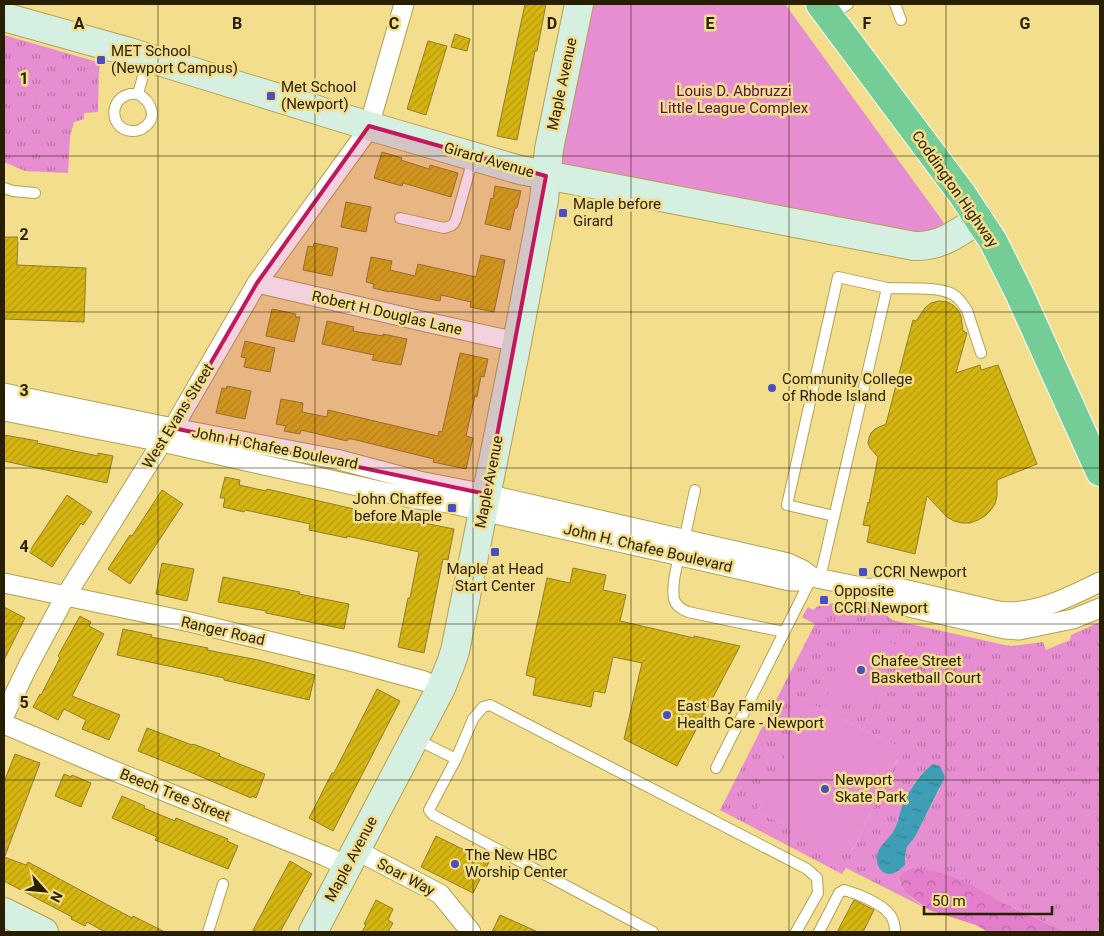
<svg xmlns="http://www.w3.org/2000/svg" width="1104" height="936" font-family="Roboto,sans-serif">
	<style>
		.grass { fill: url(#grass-tufts); fill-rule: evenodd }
		.forest { fill: url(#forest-crowns) }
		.park { fill: #e68ed1 }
		.water { fill: url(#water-ripples) }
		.building { fill: url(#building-hatch); stroke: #917e2c }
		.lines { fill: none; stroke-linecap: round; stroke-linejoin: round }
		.lane-casing { stroke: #b4a151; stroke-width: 12 }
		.street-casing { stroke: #b4a151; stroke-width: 21 }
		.secondary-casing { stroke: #b4a151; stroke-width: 30 }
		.highway-casing { stroke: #fff; stroke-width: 30 }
		.lane { stroke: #fff; stroke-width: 10 }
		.street { stroke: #fff; stroke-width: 19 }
		.secondary { stroke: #d5f0e0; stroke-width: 28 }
		.highway { stroke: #74cd97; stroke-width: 28 }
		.marked { fill: #c2185b; fill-opacity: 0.2; stroke: #c2185b; stroke-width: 4; stroke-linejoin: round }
		.grid { fill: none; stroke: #271f00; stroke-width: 1; stroke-opacity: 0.55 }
		.poi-dot { fill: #494ec3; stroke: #f2de8d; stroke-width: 2 }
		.labels { text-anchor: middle; stroke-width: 5; stroke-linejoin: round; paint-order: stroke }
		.poi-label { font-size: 15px; fill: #271f00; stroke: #f2de8d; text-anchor: start }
		.street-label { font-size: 15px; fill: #271f00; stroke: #f2de8d }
		.park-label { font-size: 15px; fill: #511246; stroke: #f2de8d }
		.grid-label { font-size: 16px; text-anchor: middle; font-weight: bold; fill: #271f00; stroke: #f2de8d; stroke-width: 5; stroke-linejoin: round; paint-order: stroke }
	</style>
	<defs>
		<pattern id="grass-tufts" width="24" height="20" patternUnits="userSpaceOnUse" patternTransform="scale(1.25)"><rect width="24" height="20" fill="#e68ed1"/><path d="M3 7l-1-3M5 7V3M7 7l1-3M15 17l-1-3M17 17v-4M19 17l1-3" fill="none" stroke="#ba73a7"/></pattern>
		<pattern id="forest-crowns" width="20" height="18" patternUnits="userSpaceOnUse" patternTransform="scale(1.25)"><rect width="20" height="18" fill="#e37dcc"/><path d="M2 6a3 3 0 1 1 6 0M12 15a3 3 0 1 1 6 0" fill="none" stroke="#b866a3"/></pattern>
		<pattern id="water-ripples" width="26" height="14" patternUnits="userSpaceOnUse" patternTransform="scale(1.25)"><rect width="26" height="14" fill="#3e9eb5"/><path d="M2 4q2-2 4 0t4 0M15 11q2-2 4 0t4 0" fill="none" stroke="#348091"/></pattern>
		<pattern id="building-hatch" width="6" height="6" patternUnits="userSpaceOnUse" patternTransform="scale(1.25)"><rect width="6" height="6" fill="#d5b510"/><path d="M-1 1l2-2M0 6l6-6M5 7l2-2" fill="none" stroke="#b79b0e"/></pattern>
	</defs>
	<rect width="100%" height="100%" fill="#f2de8d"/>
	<!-- grass -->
	<path class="grass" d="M4,35L101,63L99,70L98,112L84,113V119L74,122L70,137L68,173L25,171L4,162Z
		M838,602L881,610L892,620L1005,645L1011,646L1043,642L1046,650L1070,640L1071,635L1100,622V932H1065L1010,906L964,882L899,878C902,894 917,902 929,910L846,868L842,874L720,810L815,624L802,617L808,607L813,610L818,606ZM814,705L893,744L898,760L893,767L854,847L852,850L840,852L757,811ZM933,764L940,788L915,837L907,847L905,855L906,860L878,851C884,845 891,838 895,830C899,822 900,812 903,804C909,791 921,771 933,764Z"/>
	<!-- forest -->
	<path class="forest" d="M913,869C947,868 981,891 1010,906C1028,915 1047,923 1065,932H988L976,925L929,910L906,893L901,885L899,878L905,872Z"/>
	<!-- park -->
	<path class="park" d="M589,4H785L944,223L931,232L922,233L562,165L558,161Z
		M852,628L896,644L871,712L827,696Z
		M814,705L893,744C903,750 899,759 893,767L854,847C848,854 844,854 836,851L757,811L810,706Z"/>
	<!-- water -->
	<path class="water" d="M933,764L940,766L945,777L915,837L907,847L905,855V865C901,869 895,874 889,874C878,873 875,860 878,852C881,844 890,838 894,830C899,822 899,813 903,804C908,792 922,771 933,764Z"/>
	<!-- building -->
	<path class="building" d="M525,4H546L537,51H535L517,140L497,136Z
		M455,34L470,39L467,51L451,47Z
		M428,41L447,46L426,115L407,109Z
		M382,152L402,158L401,160L429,169L430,165L458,173L451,197L403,183L402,186L374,178Z
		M495,186L521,191L517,208H515L510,230L485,224L491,198L493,199Z
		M346,202L371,207L366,232L341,227Z
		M4,237H18L17,265L86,268L84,322L4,319Z
		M314,243L338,248L332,276L303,270L308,246L313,247Z
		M481,255L505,260L494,312L470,307L471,302L441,295L440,301L389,291V292L373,288L374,284L366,282L371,257L392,261L390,270L415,276L418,264L476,277Z
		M939,301L947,302L953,305L958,310L961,316L963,331L967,333L956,373L980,365L981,370L998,365L1037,464L997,480V496L995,504L990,511L985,516L978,520L970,523H962L954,521L947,517L927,496L915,554L867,542L870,526L863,525L868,502L869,503L878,457L870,448L868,443L869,438L871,433L875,429L886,424L913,320L916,321L925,308L931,303Z
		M272,309L296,314L295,317H300L294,342L266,336Z
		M327,321L354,327L353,331L383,336V334L407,339L401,365L372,360L374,355L322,344Z
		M245,341L275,348L270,372L244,367L246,358L241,357Z
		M460,353L488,359L484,377L481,376L477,397L475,396L466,436L473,438L466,469L433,462L434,459L352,439H347V441L301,430L300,434L284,431L286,426L276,424L281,399L303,403L302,412L327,417L328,410L438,436L439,431L442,432Z
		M227,386L251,391L245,419L216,413L222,388L226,389Z
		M4,435L38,441L37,443L98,456V453L113,456L107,483L4,461Z
		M225,477L240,480L239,485L266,491L267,489L354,509L353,512L380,518L381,515L424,525V523L454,529L448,560L443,559L424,653L398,647L408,598H410L419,552L347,536V538L309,530L310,524L245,510L244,512L223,507L225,498H220Z
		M162,490L183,504L130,584L108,569L130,535L132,536Z
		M67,495L92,512L83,525L81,523L52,567L29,552Z
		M162,563L194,569L187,601L156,594Z
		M573,568L606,575L603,590L626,595L620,621L694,638V636L740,646L677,766L624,739L642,663L613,657L605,693L594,691L591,707L533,695L536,678L526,675L547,578L570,583Z
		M223,577L300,592L299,594L349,604L344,629L266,613V611L218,602Z
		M4,607L25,618L4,660Z
		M80,616L91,622L89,626L104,634L72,696L120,715L109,740L82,729L86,720L64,709L58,720L33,707L40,694L41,695L60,658L58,656Z
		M123,629L152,635L151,637L208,648L207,650L258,660L315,675L309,700L224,680V678L117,655Z
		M377,689L400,701L333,831L309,818L332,773H334Z
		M147,728L192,745L193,744L220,754L219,756L265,774L256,798L252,796L251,798L183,769L138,751Z
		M15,754L40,763L5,856H4V782Z
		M64,774L71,777L72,775L91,783L81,807L55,796Z
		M122,796L145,806L144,808L175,821L176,818L200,828L228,839L227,841L238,846L228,869L155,840L157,837L112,818Z
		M436,836L489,862L473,893L421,867Z
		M4,857L26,865L28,862L132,918L133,916L165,932H105L87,922L85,926L71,919L72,917L4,881Z
		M290,861L312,874L280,932H252Z
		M376,900L393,909L388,920L393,923L388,932H362L366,925L364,924Z
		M854,900L874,910L863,932H837Z
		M500,915L538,932H492Z"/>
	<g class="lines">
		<!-- lane casing -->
		<g class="lane-casing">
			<path id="lane" d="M895,4L901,20
				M830,16L848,4
				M138,94C108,91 107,130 132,131C136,131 140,131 143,128C159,118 151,101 138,94L148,58
				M4,188L13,191L35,193
				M400,218L444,228C451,226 454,225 456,219L473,159
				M695,490C691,507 688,523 684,540C679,557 671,582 674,599C676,606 681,609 688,612L784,632
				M834,516L787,505L838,277L887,288
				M820,578L887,288C904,289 940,286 954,295C960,299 963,305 967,310L981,353
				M416,739L456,759
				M716,768L812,577
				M208,932L223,884
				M653,932L433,815L429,810L456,759L473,719L483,707L490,705L807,869L817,878L818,893L796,932
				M819,932L839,893L844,890C859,894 883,904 891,916C894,921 895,927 895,932"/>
		</g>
		<!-- street casing -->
		<g class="street-casing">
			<path id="street" d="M257,283L426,322L517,342
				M4,393L173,428L336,459L419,481L486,494L788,563L803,570L812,577L871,589L879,586H890L998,611C1034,616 1069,597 1100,582
				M4,411L162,442L411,498L448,503L790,581H800L812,577
				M4,583L190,622L350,661L424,681L441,688
				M871,589L876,596L887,602L1005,629L1019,630L1073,619L1100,608
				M4,716L28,666L65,597L162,442L173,428L257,283L365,134L369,126L404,4
				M4,724L107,768L325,856L347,866
				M356,850L440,894L471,932"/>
		</g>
		<!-- secondary casing -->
		<g class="secondary-casing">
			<path id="secondary" d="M4,17L126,51L369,126L520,170L914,246C941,247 958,233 979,219
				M4,912L44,932
				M313,932L441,688L451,663L455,651L517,342L544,200L549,149L579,4"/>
		</g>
		<!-- highway casing -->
		<g class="highway-casing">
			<path id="highway" d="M820,4L962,194L993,241L1019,293L1100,472"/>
		</g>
		<!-- lane -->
		<use href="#lane" class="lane"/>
		<!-- street -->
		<use href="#street" class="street"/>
		<!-- secondary -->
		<use href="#secondary" class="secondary"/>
		<!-- highway -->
		<use href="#highway" class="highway"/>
	</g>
	<!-- marked area -->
	<path class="marked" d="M369,126L546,176L486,494L173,428L257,283Z"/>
	<!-- grid -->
	<path class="grid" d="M158,4V932M315,4V932M473,4V932M631,4V932M789,4V932M946,4V932M4,156H1100M4,312H1100M4,468H1100M4,624H1100M4,780H1100"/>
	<!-- markers -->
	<g class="poi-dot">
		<rect x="96" y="55" width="10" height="10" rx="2.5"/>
		<rect x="266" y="91" width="10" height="10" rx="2.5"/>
		<rect x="558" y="208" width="10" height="10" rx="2.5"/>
		<circle cx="772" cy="388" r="5"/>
		<rect x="447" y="503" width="10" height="10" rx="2.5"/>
		<rect x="490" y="547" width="10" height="10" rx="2.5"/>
		<rect x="858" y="567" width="10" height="10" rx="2.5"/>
		<rect x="819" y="595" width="10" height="10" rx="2.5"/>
		<circle cx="861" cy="670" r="5"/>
		<circle cx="667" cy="715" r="5"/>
		<circle cx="825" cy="789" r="5"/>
		<circle cx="455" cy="864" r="5"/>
	</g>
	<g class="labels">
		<!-- poi labels -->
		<g class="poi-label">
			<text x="111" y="56">MET School<tspan x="111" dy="17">(Newport Campus)</tspan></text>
			<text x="281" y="92">Met School<tspan x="281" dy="17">(Newport)</tspan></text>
			<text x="573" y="209">Maple before<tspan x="573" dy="17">Girard</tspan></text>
			<text x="782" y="384">Community College<tspan x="782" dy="17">of Rhode Island</tspan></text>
			<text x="442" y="504" text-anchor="end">John Chaffee<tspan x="442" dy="17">before Maple</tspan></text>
			<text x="495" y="574" text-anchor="middle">Maple at Head<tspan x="495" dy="17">Start Center</tspan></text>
			<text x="873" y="577">CCRI Newport</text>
			<text x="834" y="596">Opposite<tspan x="834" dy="17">CCRI Newport</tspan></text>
			<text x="871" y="666">Chafee Street<tspan x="871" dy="17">Basketball Court</tspan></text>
			<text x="677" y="711">East Bay Family<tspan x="677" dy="17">Health Care - Newport</tspan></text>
			<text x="835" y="785">Newport<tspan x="835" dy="17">Skate Park</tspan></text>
			<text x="465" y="860">The New HBC<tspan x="465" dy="17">Worship Center</tspan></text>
		</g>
		<!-- street labels -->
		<g class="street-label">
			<text transform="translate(562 84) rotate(-78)" y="5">Maple Avenue</text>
			<text transform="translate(489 160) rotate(16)" y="5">Girard Avenue</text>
			<text transform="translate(955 189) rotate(55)" y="5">Coddington Highway</text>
			<text transform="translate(387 313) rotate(13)" y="5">Robert H Douglas Lane</text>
			<text transform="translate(178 416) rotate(-58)" y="5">West Evans Street</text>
			<text transform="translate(275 448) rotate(11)" y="5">John H Chafee Boulevard</text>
			<text transform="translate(489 482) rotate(-79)" y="5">Maple Avenue</text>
			<text transform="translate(648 548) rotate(13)" y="5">John H. Chafee Boulevard</text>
			<text transform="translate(223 631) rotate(13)" y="5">Ranger Road</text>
			<text transform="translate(175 795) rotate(22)" y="5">Beech Tree Street</text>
			<text transform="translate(351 859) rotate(-62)" y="5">Maple Avenue</text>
			<text transform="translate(406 877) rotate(28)" y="5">Soar Way</text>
		</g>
		<!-- park labels -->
		<g class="park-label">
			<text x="734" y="96">Louis D. Abbruzzi<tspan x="734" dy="17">Little League Complex</tspan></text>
		</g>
	</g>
	<g class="grid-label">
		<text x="79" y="29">A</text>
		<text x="237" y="29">B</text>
		<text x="394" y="29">C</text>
		<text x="552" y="29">D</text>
		<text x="710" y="29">E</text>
		<text x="867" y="29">F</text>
		<text x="1025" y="29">G</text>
		<text x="24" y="84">1</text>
		<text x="24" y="240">2</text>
		<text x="24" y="396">3</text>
		<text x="24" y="552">4</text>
		<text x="24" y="708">5</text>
	</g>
	<!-- border -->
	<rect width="1104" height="936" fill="none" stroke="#271f00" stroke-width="10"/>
	<!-- north arrow -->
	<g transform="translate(45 891) rotate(117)" stroke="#f2de8d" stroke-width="4" paint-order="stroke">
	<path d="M0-4L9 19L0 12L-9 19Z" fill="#271f00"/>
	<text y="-8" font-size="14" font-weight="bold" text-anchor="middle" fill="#271f00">N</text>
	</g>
	<!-- scale -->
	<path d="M924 906v8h128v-8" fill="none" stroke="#271f00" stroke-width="2.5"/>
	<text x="932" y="906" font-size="15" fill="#271f00" stroke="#f2de8d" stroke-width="4" paint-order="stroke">50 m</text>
</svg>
